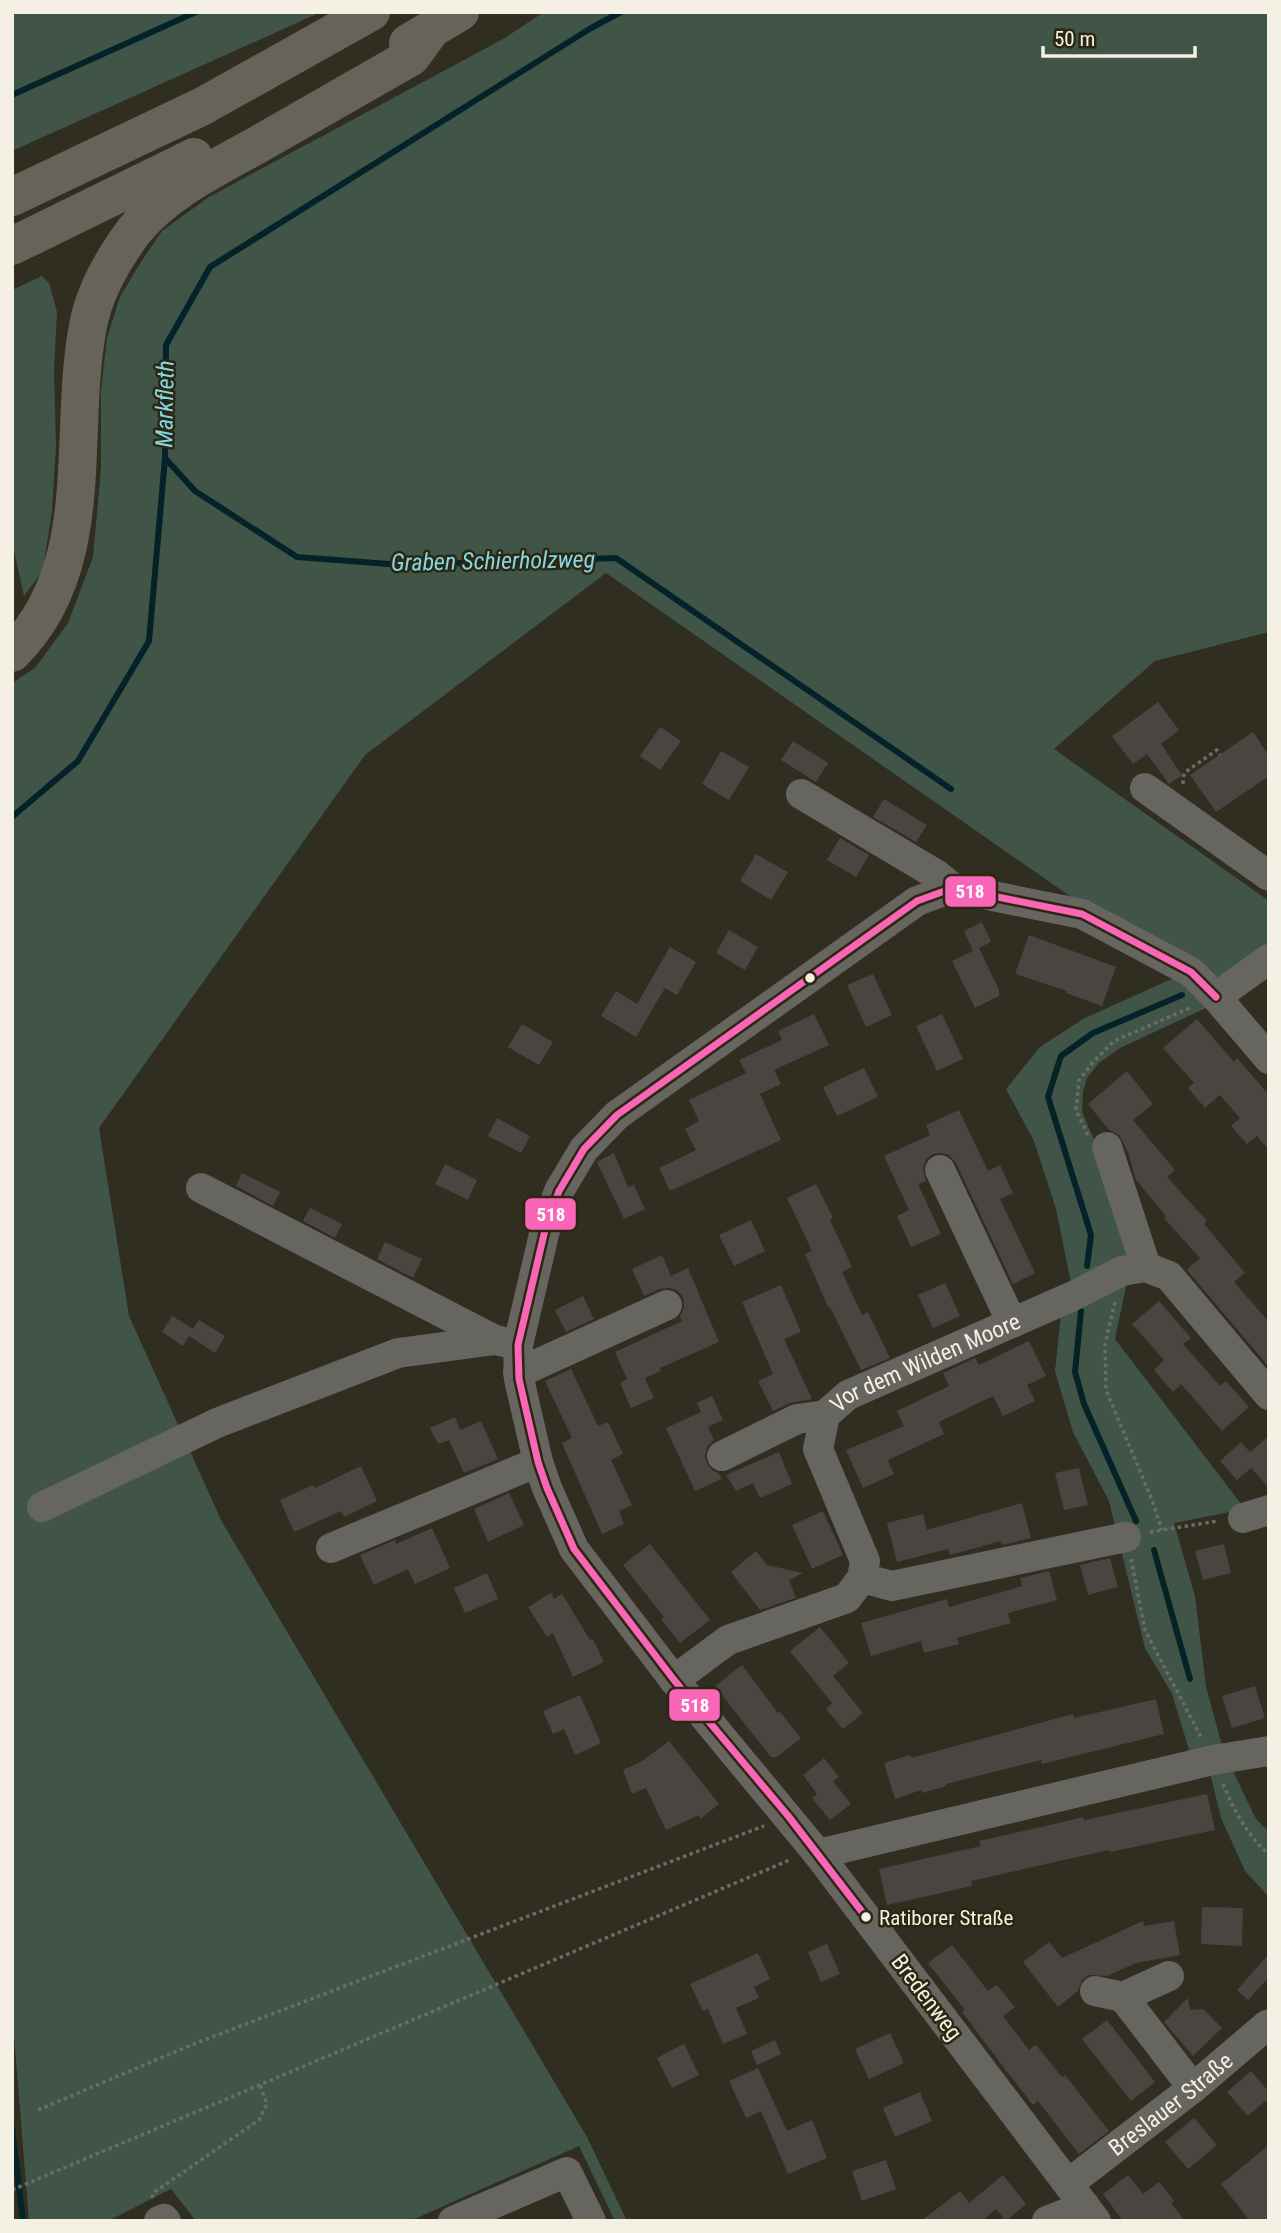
<svg xmlns="http://www.w3.org/2000/svg" width="1281" height="2233" font-family="'Roboto Condensed',sans-serif">
	<style>
		.green { fill: #415448 }
		.lines { fill: none; stroke-linecap: round; stroke-linejoin: round }
		.stream { stroke: #042328; stroke-width: 6 }
		.building { fill: #4b4542 }
		.path { stroke: #6d6b65; stroke-width: 3.5; stroke-dasharray: 3.5 3.5; stroke-linecap: butt }
		.minor { stroke: #676560; stroke-width: 30 }
		.highway { stroke: #666359; stroke-width: 38 }
		.bus-1-casing { stroke: #2c2711; stroke-width: 12 }
		.bus-1 { stroke: #fa66b7; stroke-width: 7 }
		.bus-dot { fill: #f4f0e3; stroke: #2c2711; stroke-width: 2.5 }
		.labels { text-anchor: middle; stroke-width: 5; stroke-linejoin: round; paint-order: stroke }
		.bus-label { font-size: 21px; fill: #f4f0e3; stroke: #2c2711; text-anchor: start }
		.street-label { font-size: 23px; fill: #f4f0e3; stroke: #2c2711 }
		.water-label { font-size: 24px; font-style: italic; fill: #85d7e8; stroke: #2c2711 }
		.line-badge { stroke: #2c2711; stroke-width: 2.5 }
		.badge-label { font-size: 19px; text-anchor: middle; font-weight: bold; fill: #fff }
	</style>
	<rect width="100%" height="100%" fill="#302d21"/>
	<!-- green -->
	<path class="green" d="M12,12H321L12,151Z
		M544,12H1269V632L1155,661L1054,749L1269,901V948L1215,988L1087,908L606,573L365,755L99,1128L129,1316L222,1522L587,2137L627,2221H615L579,2146L410,2221H196L171,2189L108,2221H29L12,2011V683L35,668L68,623L93,557L101,469V391L107,338L120,297L139,265L162,231L209,197L503,39Z
		M42,276L49,283L57,312L54,370L56,446L52,511L43,570L24,596L12,542V290Z
		M1176,977L1208,1007L1120,1048L1099,1063L1087,1078L1083,1092L1082,1112L1102,1158L1132,1256L1071,1283L1056,1209L1034,1141L1006,1089L1040,1047L1083,1019Z
		M1127,1282L1115,1339L1245,1509L1174,1523L1195,1596L1206,1687L1223,1749L1190,1753L1172,1694L1145,1648L1109,1501L1073,1432L1055,1371L1061,1314Z
		M1230,1765L1256,1819L1269,1832V1897L1245,1871L1221,1818L1209,1769Z"/>
	<g class="lines">
		<!-- stream -->
		<path class="stream" d="M12,95L196,12
			M165,458L195,491L297,557L402,565L616,558L951,789
			M12,817L78,761L149,641L165,458L166,345L210,267L591,28L621,12
			M1087,1266L1091,1235L1048,1097L1061,1056L1093,1033L1182,995
			M1081,1311L1075,1372L1084,1404L1136,1521
			M1154,1550L1190,1679
			M12,2128L23,2221"/>
	</g>
	<!-- building -->
	<path class="building" d="M1158,702L1179,730L1161,744L1182,775L1169,784L1147,754L1133,764L1112,736Z
		M660,727L681,741L660,770L640,756Z
		M1253,732L1269,756V776L1216,812L1190,775Z
		M793,741L828,763L816,782L781,760Z
		M721,751L749,767L729,800L702,784Z
		M884,799L927,825L916,842L873,817Z
		M840,838L869,855L856,877L827,860Z
		M756,854L788,872L771,900L740,881Z
		M982,922L991,942L973,951L964,931Z
		M729,930L758,947L745,970L716,953Z
		M1029,935L1116,967L1102,1006L1066,993L1067,991L1015,974Z
		M670,947L696,962L677,995L665,988L636,1037L601,1016L616,991L637,1004Z
		M979,948L999,990V996L975,1008L952,961Z
		M873,974L892,1015L866,1027L847,985Z
		M814,1014L829,1045L774,1070L781,1084L760,1094L781,1140L670,1191L659,1168L696,1150L685,1129L699,1121L689,1100L746,1073L739,1060L782,1040L778,1031Z
		M942,1014L963,1059L937,1071L916,1026Z
		M1197,1019L1234,1062L1237,1058L1269,1095V1150L1257,1136L1247,1144L1231,1126L1240,1118L1220,1095L1205,1108L1188,1088L1194,1083L1163,1048Z
		M522,1024L553,1042L539,1065L508,1047Z
		M864,1068L878,1097L837,1116L823,1087Z
		M1127,1071L1153,1104L1133,1120L1175,1170L1167,1177L1207,1221L1204,1224L1245,1273L1234,1282L1269,1322V1367L1187,1270L1200,1258L1164,1218L1166,1216L1136,1180L1128,1152L1119,1135L1109,1130L1088,1104Z
		M959,1110L988,1171L1000,1165L1013,1193L1000,1199L1035,1273L1013,1284L956,1163L949,1155L941,1153L933,1154L926,1159L923,1169L926,1181L918,1184L941,1234L911,1247L897,1216L909,1210L884,1156L930,1135L926,1125Z
		M497,1118L530,1136L521,1153L488,1136Z
		M614,1153L628,1187L634,1185L645,1209L624,1219L597,1162Z
		M445,1164L477,1180L468,1200L435,1184Z
		M242,1173L280,1192L273,1206L236,1186Z
		M816,1184L833,1218L830,1220L852,1267L842,1272L862,1315L868,1312L890,1358L861,1370L830,1307H828L805,1254L812,1251L787,1198Z
		M310,1208L342,1224L335,1238L303,1221Z
		M751,1220L765,1251L734,1266L719,1235Z
		M385,1242L422,1259L413,1278L377,1259Z
		M662,1255L671,1276L688,1268L719,1342L660,1368L661,1371L645,1378L654,1398L631,1408L620,1383L627,1379L615,1352L682,1321L680,1317L684,1307L683,1297L677,1290L669,1288L660,1289L644,1296L632,1269Z
		M945,1283L960,1316L933,1328L918,1295Z
		M781,1285L801,1332L784,1339L812,1399L790,1403L773,1411L758,1381L773,1374L742,1302Z
		M583,1296L594,1319L566,1332L555,1310Z
		M1159,1301L1191,1338L1183,1344L1220,1386L1226,1381L1249,1407L1222,1431L1181,1384L1173,1392L1154,1370L1164,1360L1132,1324Z
		M172,1316L193,1329L199,1320L225,1336L215,1353L189,1336L183,1346L162,1332Z
		M1029,1341L1046,1376L1027,1385L1035,1401L1003,1416L993,1396L939,1422L944,1434L888,1460L894,1474L863,1488L846,1450L904,1426L897,1411L949,1386L943,1373L975,1358L979,1365Z
		M571,1369L598,1426L608,1422L623,1454L611,1460L632,1505L619,1511L624,1524L602,1534L562,1443L572,1438L545,1381Z
		M712,1396L723,1420L708,1427L714,1440L707,1447L705,1456L707,1464L712,1470L718,1473L722,1479L695,1491L666,1428L701,1412L697,1403Z
		M455,1417L460,1430L481,1421L498,1459L464,1473L449,1440L438,1444L430,1428Z
		M1269,1436V1488L1251,1468L1237,1480L1220,1461L1241,1442L1250,1452Z
		M779,1452L792,1484L760,1498L753,1483L736,1491L726,1475Z
		M361,1466L377,1501L344,1517L341,1511L294,1532L280,1500L313,1485L315,1488Z
		M1079,1468L1088,1505L1064,1510L1055,1473Z
		M509,1493L524,1525L488,1542L474,1509Z
		M1022,1503L1031,1538L1002,1545L1001,1541L950,1555L948,1549L897,1562L887,1523L923,1514L927,1530Z
		M823,1511L843,1555L812,1569L792,1525Z
		M432,1528L450,1568L415,1584L408,1569L374,1585L360,1555L395,1540L396,1544Z
		M650,1544L710,1620L680,1643L661,1619L664,1617L623,1565Z
		M1224,1544L1231,1573L1203,1580L1195,1551Z
		M756,1551L767,1565L803,1573L789,1580L796,1598L760,1610L731,1572Z
		M1110,1558L1118,1587L1088,1595L1080,1565Z
		M1049,1571L1057,1600L1008,1613L1011,1623L957,1638L959,1644L924,1653L921,1641L871,1656L861,1623L947,1599L949,1607L1022,1586L1020,1578Z
		M487,1573L498,1599L465,1613L454,1588Z
		M551,1593L554,1599L562,1594L590,1640L593,1639L604,1662L573,1677L553,1633L547,1637L528,1607Z
		M820,1627L849,1663L833,1676L863,1713L843,1729L826,1709L832,1703L790,1651Z
		M742,1665L778,1713L780,1712L801,1738L777,1757H771L715,1686Z
		M1255,1686L1265,1718L1232,1728L1222,1696Z
		M580,1695L601,1743L575,1755L564,1729L553,1734L543,1711Z
		M1156,1699L1164,1734L1042,1764L1041,1760L946,1784V1786L922,1793L921,1790L895,1799L884,1763L910,1755L911,1758L1073,1714L1074,1718Z
		M669,1741L719,1804L700,1819L699,1815L666,1830L646,1788L632,1794L623,1770L642,1761Z
		M824,1758L839,1777L833,1781L851,1804L830,1820L812,1798L817,1794L803,1775Z
		M1207,1794L1215,1830L1110,1852L1109,1850L1073,1858L971,1881L972,1886L887,1905L879,1869L981,1846L979,1841L1050,1825L1083,1817L1084,1820Z
		M1202,1907L1243,1908L1242,1946L1201,1944Z
		M1143,1921L1144,1926L1174,1921L1180,1955L1136,1963L1107,1976L1089,1975L1082,1980L1078,1991L1058,2007L1023,1962L1049,1942L1062,1958Z
		M827,1944L840,1974L821,1982L808,1952Z
		M952,1945L988,1991L997,1985L1015,2007L1003,2016L1029,2050L1036,2045L1062,2077L1065,2075L1109,2131L1079,2154L1038,2101L1033,2105L1005,2069L962,2012L965,2010L928,1963Z
		M758,1953L770,1979L754,1987L759,1998L736,2008L747,2034L723,2044L708,2009L703,2011L690,1984Z
		M1269,1954V1977L1248,2000L1237,1990Z
		M1188,1998L1190,2010L1203,2009L1222,2028L1193,2056L1164,2022Z
		M1107,2020L1155,2082L1131,2101L1082,2039Z
		M890,2033L904,2063L869,2079L855,2049Z
		M775,2040L781,2054L757,2065L751,2051Z
		M684,2044L699,2075L672,2088L657,2058Z
		M758,2068L787,2131L812,2120L827,2158L788,2174L761,2111L746,2118L729,2081Z
		M1251,2071L1269,2092V2098L1248,2116L1227,2092Z
		M920,2092L932,2121L895,2137L883,2108Z
		M1194,2118L1217,2145L1188,2169L1165,2142Z
		M1269,2145V2221H1250L1221,2184Z
		M886,2160L896,2189L862,2201L852,2171Z
		M1003,2175L1026,2204L1006,2221L996,2209L982,2221H921L960,2191L969,2203Z
		M1128,2175L1143,2194L1159,2182L1174,2201L1171,2203L1185,2221H1123L1103,2194Z"/>
	<g class="lines">
		<!-- path -->
		<path class="path" d="M1183,784L1184,773L1217,750L1220,755
			M1088,1135L1076,1110L1079,1080L1095,1060L1114,1041L1192,1007
			M1115,1302L1105,1344L1106,1390L1152,1500L1162,1530
			M1150,1532L1218,1521
			M1131,1559L1145,1630L1202,1739
			M1223,1784C1234,1811 1247,1834 1269,1855
			M38,2110L196,2043L764,1826
			M12,2190L792,1859
			M152,2198L153,2193L259,2120L267,2104L260,2085"/>
		<!-- minor -->
		<g class="minor">
			<path d="M1145,788L1269,876"/>
			<path d="M801,794L937,875L953,888"/>
			<path d="M1216,997L1269,959"/>
			<path d="M1107,1147L1146,1267"/>
			<path d="M940,1170L1012,1323"/>
			<path d="M201,1188L495,1340"/>
			<path d="M518,1373L667,1305"/>
			<path d="M722,1456L797,1419L825,1415"/>
			<path d="M42,1507L217,1423L398,1353L495,1340L518,1345"/>
			<path d="M1243,1518L1269,1510"/>
			<path d="M331,1548L538,1462"/>
			<path d="M862,1578L892,1586L1126,1537"/>
			<path id="s1" d="M674,1680L728,1640L847,1598L862,1578L865,1561L818,1449L825,1415L848,1395L1073,1296L1122,1271L1146,1267L1169,1276L1269,1395"/>
			<path d="M818,1854L1213,1760L1269,1751"/>
			<path d="M1169,1976L1123,1997L1193,2088"/>
			<path d="M1095,1991L1123,1997"/>
			<path id="s2" d="M1068,2184L1193,2088L1267,2025L1269,2026"/>
			<path d="M159,2221L164,2219L166,2221"/>
			<path d="M453,2221L567,2172L591,2221"/>
			<path d="M1047,2221L1085,2206"/>
			<path d="M1096,2221L818,1854L674,1680L574,1549L547,1488L538,1462L519,1379L518,1345L545,1230L559,1191L584,1149L617,1115L917,901L953,888L1082,914L1191,972L1216,997L1269,1059"/>
		</g>
		<!-- highway -->
		<path class="highway" d="M408,43L460,12
			M12,197L203,106L371,12
			M12,246L194,157
			M12,653C100,566 67,435 88,326C94,293 114,258 134,231C165,192 216,168 259,144C310,115 360,86 411,57L430,31"/>
		<!-- bus-1 casing -->
		<g class="bus-1-casing">
			<path id="bus-1" d="M866,1917L789,1817L674,1680L574,1549L547,1488L538,1462L519,1379L518,1345L545,1230L559,1191L584,1149L617,1115L917,901L953,888L1082,914L1191,972L1216,997"/>
		</g>
		<!-- bus-1 -->
		<use href="#bus-1" class="bus-1"/>
	</g>
	<!-- markers -->
	<g class="bus-dot">
		<circle cx="810" cy="978" r="6"/>
		<circle cx="866" cy="1917" r="6"/>
	</g>
	<g class="labels">
		<!-- bus labels -->
		<g class="bus-label">
			<text x="879" y="1925">Ratiborer Straße</text>
		</g>
		<!-- street labels -->
		<g class="street-label">
			<text dy="8" stroke="none"><textPath href="#s1" startOffset="506">Vor dem Wilden Moore</textPath></text>
			<text transform="translate(927 1997) rotate(53)" y="8">Bredenweg</text>
			<text dy="8" stroke="none"><textPath href="#s2" startOffset="130">Breslauer Straße</textPath></text>
		</g>
		<!-- water labels -->
		<g class="water-label">
			<text transform="translate(165 404) rotate(-89)" y="8">Markfleth</text>
			<text transform="translate(493 561) rotate(-1)" y="8">Graben Schierholzweg</text>
		</g>
	</g>
	<g class="line-badge">
		<rect x="944" y="875" width="53" height="33" rx="7" fill="#fa66b7"/>
		<rect x="524" y="1197" width="53" height="34" rx="7" fill="#fa66b7"/>
		<rect x="668" y="1688" width="53" height="34" rx="7" fill="#fa66b7"/>
	</g>
	<g class="badge-label">
		<text x="970" y="898">518</text>
		<text x="551" y="1221">518</text>
		<text x="695" y="1712">518</text>
	</g>
	<!-- border -->
	<rect width="1281" height="2233" fill="none" stroke="#f4f0e3" stroke-width="28"/>
	<!-- scale -->
	<path d="M1043 46v10h152v-10" fill="none" stroke="#f4f0e3" stroke-width="3.5"/>
	<text x="1054" y="46" font-size="21" fill="#f4f0e3" stroke="#2c2711" stroke-width="5" paint-order="stroke">50 m</text>
</svg>
